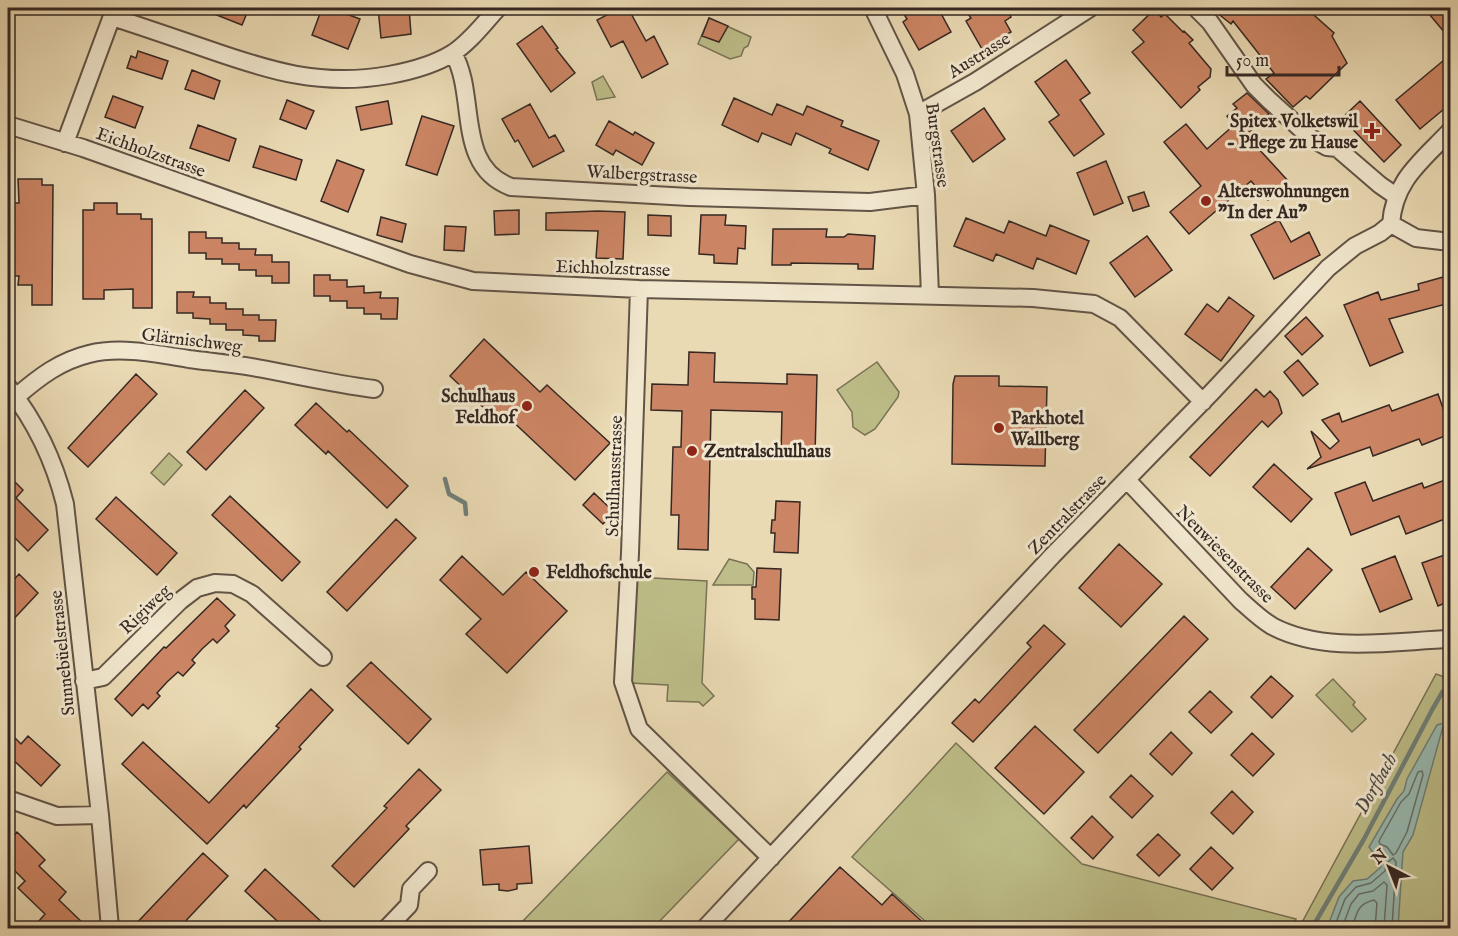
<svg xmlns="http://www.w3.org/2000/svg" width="1458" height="936" font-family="'IM FELL English',serif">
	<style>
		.green { fill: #bdbe89; stroke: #797356; stroke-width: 1.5 }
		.water { fill: #98bab2; stroke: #708079; stroke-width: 1.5 }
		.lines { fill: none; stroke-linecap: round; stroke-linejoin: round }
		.shore { stroke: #66716a; stroke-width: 1.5 }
		.stream { stroke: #708079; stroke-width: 4.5 }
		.building { fill: #cc8564; stroke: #352823; stroke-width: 1.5 }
		.minor-casing { stroke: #625447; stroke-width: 20 }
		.minor { stroke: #f1e7ce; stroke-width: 16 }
		.poi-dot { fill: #8f2418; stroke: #f1e7ce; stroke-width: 2 }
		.labels { text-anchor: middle; stroke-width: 6; stroke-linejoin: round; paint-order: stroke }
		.street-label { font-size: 18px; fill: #352823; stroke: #f1e7ce }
		.poi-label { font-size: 18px; font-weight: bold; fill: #352823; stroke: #f1e7ce; text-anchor: start }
		.water-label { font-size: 20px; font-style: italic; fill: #4e4c47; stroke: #f1e7ce }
	</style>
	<rect width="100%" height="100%" fill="#eadab4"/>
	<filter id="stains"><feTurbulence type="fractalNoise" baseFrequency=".00333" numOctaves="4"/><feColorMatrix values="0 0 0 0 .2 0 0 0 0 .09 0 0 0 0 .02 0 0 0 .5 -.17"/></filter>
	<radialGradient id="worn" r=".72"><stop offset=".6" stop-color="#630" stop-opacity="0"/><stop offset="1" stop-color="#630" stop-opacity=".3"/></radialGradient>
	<!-- green -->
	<path class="green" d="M709,18L751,37L748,46L744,48L741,56L730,59L698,44Z
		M603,76L615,97L597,100L592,82Z
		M877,362L899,392L898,397L875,429L865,435L853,427L852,412L837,390Z
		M169,453L182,465L164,485L151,473Z
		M729,559L747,564L754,572L753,585H713Z
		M635,577L707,581L702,683L714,696L703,706L699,702L667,701L668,685L630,683Z
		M1436,674L1450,679V928H1299Z
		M1333,679L1355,702L1353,705L1366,719L1352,732L1316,695Z
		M956,743L1082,864L1296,919L1291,928H933L852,857Z
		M667,772L739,839L653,928H526L521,923Z"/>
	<!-- water -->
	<path class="water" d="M1444,723L1413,835L1403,852L1398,928H1327L1339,897L1353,881L1367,879L1381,867L1380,860L1386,857L1382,851L1374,854L1369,847L1397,799L1404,791L1407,779L1437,725Z"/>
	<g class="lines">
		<!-- shore -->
		<path class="shore" d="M1422,771L1423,775L1407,832L1396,853L1393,855L1387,847L1380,844L1379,841L1401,802L1409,794L1418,772Z
			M1334,928L1345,899L1356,887L1371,883L1385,871L1387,863L1393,858L1396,862L1392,928
			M1342,928L1351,904L1359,894L1373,891L1384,882L1387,885L1384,928
			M1352,928C1357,913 1357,904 1374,900L1377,903L1375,928"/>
		<!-- stream -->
		<path class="stream" d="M445,479L449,494L465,503L466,514
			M1312,928L1364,839L1432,710L1443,691L1450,688"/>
	</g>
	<!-- building -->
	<path class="building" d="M199,8H249L242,25Z
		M322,8H330L360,19L348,49L312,35Z
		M378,8H409L411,34L381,38Z
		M620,8H628L646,41L654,36L668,64L642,78L623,41L611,47L597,20Z
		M900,8H938L951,32L919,50L903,22L907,19Z
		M964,8H1006L1011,17L1005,21L1011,32L982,49L966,21L971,18Z
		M1211,8H1306L1334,33L1332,36L1347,63L1310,99L1306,96L1293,107L1266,79L1274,73L1233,21L1231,24Z
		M1439,8H1450V39L1430,15Z
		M1155,9L1161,17L1165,14L1183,32L1184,31L1193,40L1189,43L1211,69L1210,77L1198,87L1200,90L1181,108L1132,52L1144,42L1133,30Z
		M709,18L728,26L719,42L702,36Z
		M542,26L558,48L556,49L575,73L551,92L517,44Z
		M138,51L168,61L162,79L127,68L131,56L136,58Z
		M1450,55V104L1420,129L1396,100Z
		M1066,60L1090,93L1080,100L1104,134L1074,156L1049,122L1059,115L1035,82Z
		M192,70L220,81L214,99L185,89Z
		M1247,93L1269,114L1246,135L1289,182L1268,200L1251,181L1189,234L1170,212L1201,186L1164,142L1186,124L1207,149L1234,125L1227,116L1237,108L1233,104Z
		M113,96L143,107L135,128L105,117Z
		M734,98L772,115L777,104L803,115L807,106L843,121L841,126L879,141L868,170L829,153L831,149L796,133L791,145L762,133L758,142L722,125Z
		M287,100L314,111L306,129L280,119Z
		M388,101L392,124L361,130L356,107Z
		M1360,101L1401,145L1384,162L1342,118Z
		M530,104L549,138L555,135L564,151L533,167L518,140L515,142L502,119Z
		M984,108L1005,139L973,162L951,131Z
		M422,116L454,126L437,175L406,165Z
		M609,121L633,135L635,132L654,143L642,165L616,150L613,155L596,145Z
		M198,125L236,139L229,161L190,148Z
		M260,146L302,160L296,180L253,167Z
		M337,160L364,170L348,212L321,201Z
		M1106,161L1123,203L1094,215L1077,173Z
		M18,179H42V185H53L52,305H32V285H18L19,276H8V203H19Z
		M1144,192L1149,206L1133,211L1128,197Z
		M94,203H117V214H141V219H152V308H133V289L104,290V299H83V210H94Z
		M519,210V234L495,235L494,211Z
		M598,211L625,212L623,259L596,258L598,231L546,230V213Z
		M648,215L671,216V236L648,235Z
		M701,215H726L725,225L746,226L745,249L738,248L737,264L714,263V255L699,254Z
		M381,217L406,224L402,242L377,235Z
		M966,218L1004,233L1009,221L1046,236L1050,225L1089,241L1076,274L1037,258L1033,269L996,254L993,261L954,246Z
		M1279,220L1291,242L1309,232L1320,255L1274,279L1251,235Z
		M445,226L466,227L464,251L444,250Z
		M773,229H827L826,237H844L848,234L875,236L873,269H858V264L791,263V265H772Z
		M189,232H206V238H222V243H239V249H256L255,255H272V262H289V283H272V276H256V270H239V264H222V259H206V253H189Z
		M1147,236L1172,270L1135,297L1110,263Z
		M314,275H330V280H347V287L364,286V293L381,292L380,298H398L397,319H381V314H364V308H347V301H330V296H314Z
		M1447,276L1450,290V303L1389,319L1403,352L1370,366L1344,305L1378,292L1381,300L1419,290L1418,284Z
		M177,292H194L193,297H210V303H226V309H243V315H259V320H276L275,341H259V336L243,335V330H226V324H210V319L193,318V313H177Z
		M1229,297L1254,316L1221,361L1185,334L1207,304L1218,312Z
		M1306,317L1323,336L1302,355L1285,336Z
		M484,339L540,392L547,385L610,443L575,480L508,417L501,424L450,376Z
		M689,352L715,353L714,382L787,384V374L817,375L815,456L781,455L782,412L711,410L708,550L678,549L679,515H671L673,447H681L682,411L651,410L652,384L688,385Z
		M1298,360L1318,384L1303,396L1284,372Z
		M136,374L157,394L88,467L68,448Z
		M955,376H999V386L1047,387L1045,466L952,464L953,384Z
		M1256,389L1264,397L1270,391L1278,400L1282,413L1268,427L1262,421L1210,476L1190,457Z
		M245,390L264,408L206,470L187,452Z
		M1438,394L1450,428V434L1422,445L1419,439L1373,456L1370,447L1307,469L1321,457L1311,431L1330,449L1339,441L1322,420L1339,413L1342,422L1389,405L1392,411Z
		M316,403L347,432L349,430L408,486L387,508L328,451L326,454L295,425Z
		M1274,464L1312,499L1291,522L1253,487Z
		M8,475L23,490L16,498L48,530L28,551L8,531Z
		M1450,478V517L1406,534L1399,516L1351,535L1335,493L1365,482L1373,501L1422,483L1424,488Z
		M594,493L614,512L603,524L583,505Z
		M230,496L300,562L282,581L212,515Z
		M116,497L177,553L157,575L96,519Z
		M776,501L800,502L798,553L774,552L775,533H771L772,520H775Z
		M396,519L416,538L347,611L327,592Z
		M1119,544L1162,584L1121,627L1079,588Z
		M1308,548L1332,570L1295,609L1271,587Z
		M1450,553V601L1438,606L1422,563Z
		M462,556L503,595L526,572L567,611L507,673L466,634L481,619L440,580Z
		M1395,556L1412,599L1380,612L1362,569Z
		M757,568L781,569L779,620L755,619V599H752V587H756Z
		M19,574L38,593L8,625V586Z
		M217,598L235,615L225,626L229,631L217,643L213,639L202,649L192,660L195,663L183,676L178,672L167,682L157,693L160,696L148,709L143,704L132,716L115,699L164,647L166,648Z
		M1184,616L1208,639L1098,753L1074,730Z
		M1044,625L1065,644L973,742L952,723L975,699L979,703L1031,647L1027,643Z
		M371,662L431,719L408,744L347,686Z
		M1271,676L1293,696L1272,718L1251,697Z
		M311,689L333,710L299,747L301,749L246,808L244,805L207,844L122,764L143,742L209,803L279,728L276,726Z
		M1210,691L1232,712L1211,733L1189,712Z
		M1035,726L1084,772L1044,814L995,768Z
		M8,731L21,744L28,736L60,765L41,786L8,755Z
		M1171,732L1192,753L1172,775L1150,754Z
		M1252,733L1274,754L1253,776L1231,755Z
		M419,769L441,790L406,826L409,829L354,887L332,866L387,808L384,806Z
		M1131,775L1153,796L1132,818L1110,797Z
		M1232,791L1253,812L1233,834L1211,813Z
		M1092,816L1113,837L1093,859L1071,838Z
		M17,832L45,860L39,866L66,892L59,900L88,928H47L39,921L45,914L18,888L25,881L8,864V842Z
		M1158,834L1180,855L1159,876L1137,855Z
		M529,846L532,883L517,884V889L508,891L499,890V884L483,885L480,850Z
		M1211,847L1233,868L1212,890L1190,869Z
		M203,853L228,876L179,928H132Z
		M840,867L882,905L892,894L929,928H783Z
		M265,869L295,897L328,928H284L274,918L245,891Z"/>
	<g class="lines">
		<!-- minor casing -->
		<g class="minor-casing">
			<path id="minor" d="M873,8L905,74L918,114L926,195L930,295
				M1196,8L1210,22L1254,85L1269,100L1311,138L1327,147L1337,148L1380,185L1396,196
				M112,17C143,27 175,38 207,49C270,71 321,87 389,75C411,71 434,65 453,53C471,41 484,23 498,8
				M453,53C478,95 454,166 511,187L689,197L870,202L926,195
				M918,114L975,82L1090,8
				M8,125L83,148L410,264L473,281L639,289L1033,298L1094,304L1120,318L1203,402
				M65,143L115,8
				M1391,224L1416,238L1450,242
				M639,289L630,553L623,682L639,729L771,858
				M8,387C36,422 54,460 65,504L100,815L110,928
				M16,397C39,377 60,361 89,354C121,346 158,354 189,359C212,362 235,364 257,368C296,375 334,384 374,389
				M1127,480L1240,600C1250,609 1260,619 1272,626C1325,654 1393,641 1450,639
				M84,681L103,677L180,601L197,588L215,583L233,584L252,594L323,657
				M8,799L57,816L100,815
				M387,928L409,905L411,889L428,871
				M705,928L1053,555L1212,392L1328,268L1355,246L1380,233L1391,224C1394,180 1422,161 1450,131"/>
		</g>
		<!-- minor -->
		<use href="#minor" class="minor"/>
	</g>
	<!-- markers -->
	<g class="poi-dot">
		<path d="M1369 122h6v6h6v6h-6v6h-6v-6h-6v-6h6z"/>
		<circle cx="1206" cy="201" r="6"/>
		<circle cx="527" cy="406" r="6"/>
		<circle cx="999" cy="428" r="6"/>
		<circle cx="692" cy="451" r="6"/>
		<circle cx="534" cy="572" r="6"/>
	</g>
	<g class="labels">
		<!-- street labels -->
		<g class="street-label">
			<text transform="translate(979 55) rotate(-32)" y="6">Austrasse</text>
			<text transform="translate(938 145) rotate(82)" y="6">Burgstrasse</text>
			<text transform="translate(151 152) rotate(20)" y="6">Eichholzstrasse</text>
			<text transform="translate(642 174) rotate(3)" y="6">Walbergstrasse</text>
			<text transform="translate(613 268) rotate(2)" y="6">Eichholzstrasse</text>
			<text transform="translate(192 340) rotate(7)" y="6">Glärnischweg</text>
			<text transform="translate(614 476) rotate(-88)" y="6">Schulhausstrasse</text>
			<text transform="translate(1067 514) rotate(-46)" y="6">Zentralstrasse</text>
			<text transform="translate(1225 554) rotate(45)" y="6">Neuwiesenstrasse</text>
			<text transform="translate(145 609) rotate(-44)" y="6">Rigiweg</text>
			<text transform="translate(62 653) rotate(-96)" y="6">Sunnebüelstrasse</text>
		</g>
		<!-- poi labels -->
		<g class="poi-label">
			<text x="1358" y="127" text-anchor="end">Spitex Volketswil<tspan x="1358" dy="21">- Pflege zu Hause</tspan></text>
			<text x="1218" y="197">Alterswohnungen<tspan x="1218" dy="21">"In der Au"</tspan></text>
			<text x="515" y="402" text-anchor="end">Schulhaus<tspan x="515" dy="21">Feldhof</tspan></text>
			<text x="1011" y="424">Parkhotel<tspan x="1011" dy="21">Wallberg</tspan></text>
			<text x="704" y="457">Zentralschulhaus</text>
			<text x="546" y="578">Feldhofschule</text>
		</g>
		<!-- water labels -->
		<g class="water-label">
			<text transform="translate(1375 783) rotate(-61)" y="7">Dorfbach</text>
		</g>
	</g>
	<!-- margin -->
	<rect width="1458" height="936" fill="none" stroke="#eadab4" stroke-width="30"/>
	<rect x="9" y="9" width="1440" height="918" fill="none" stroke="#352823" stroke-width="3"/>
	<rect x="15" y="15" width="1428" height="906" fill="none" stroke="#352823" stroke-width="1.5"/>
	<!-- north arrow -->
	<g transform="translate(1389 867) rotate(318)" stroke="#f1e7ce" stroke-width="4.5" paint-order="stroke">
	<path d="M0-4.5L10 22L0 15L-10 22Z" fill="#352823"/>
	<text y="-9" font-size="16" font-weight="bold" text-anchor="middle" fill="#352823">N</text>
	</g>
	<!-- scale -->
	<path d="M1227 66v9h112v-9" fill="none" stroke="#352823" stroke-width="3"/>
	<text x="1236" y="66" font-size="18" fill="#352823" stroke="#f1e7ce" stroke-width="4.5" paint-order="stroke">50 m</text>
	<rect width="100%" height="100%" filter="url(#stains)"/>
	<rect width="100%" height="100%" fill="url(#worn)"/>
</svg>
